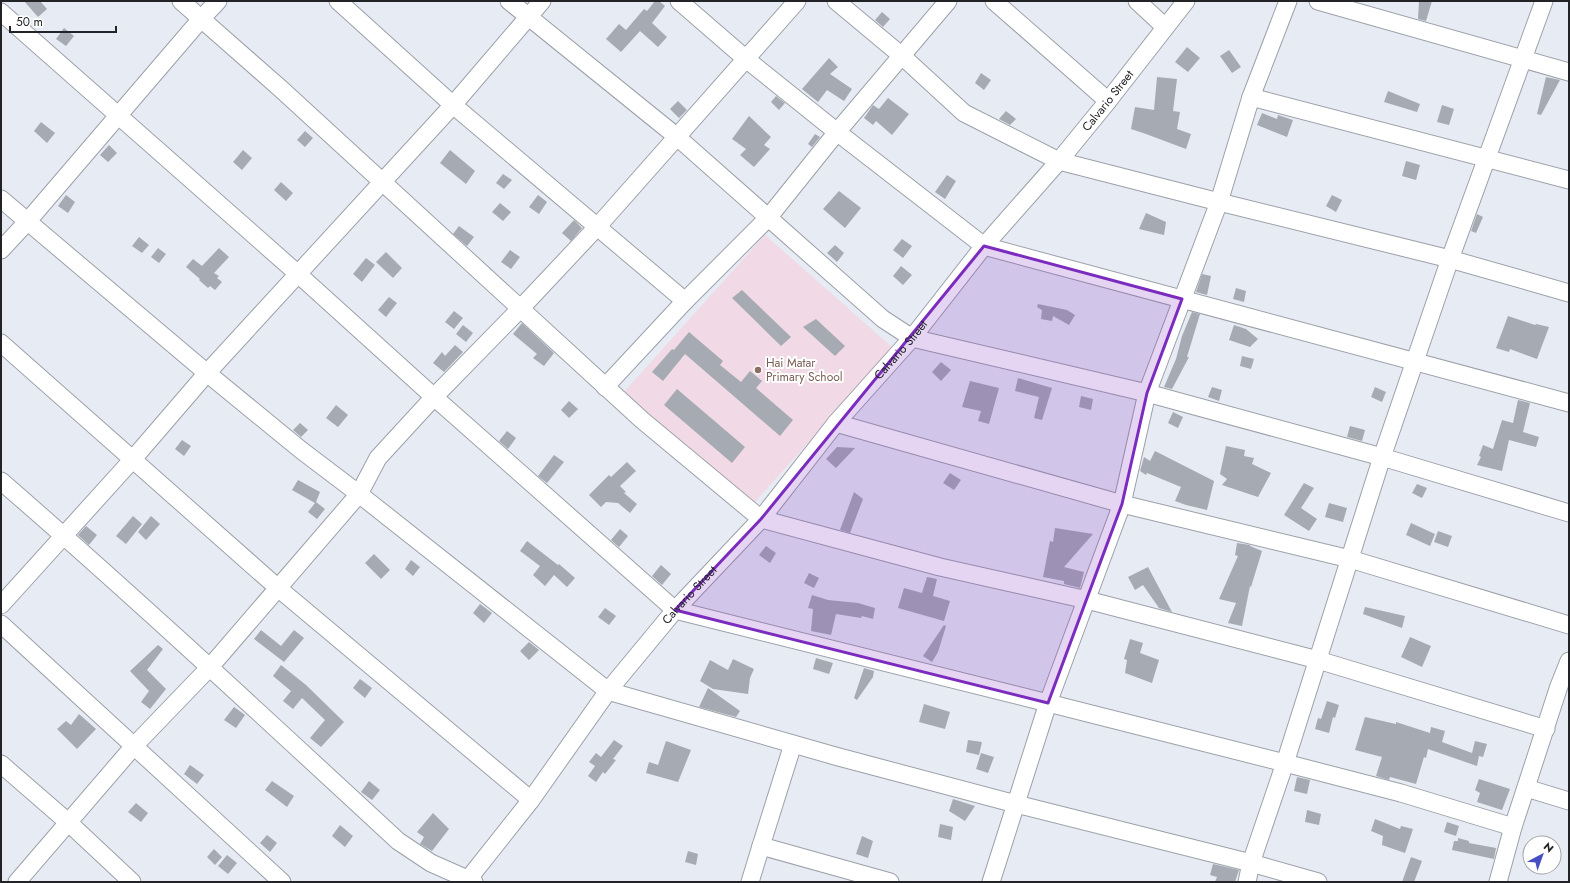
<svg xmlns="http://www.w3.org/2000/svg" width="1570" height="883" font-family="Jost,sans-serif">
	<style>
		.education { fill: #f1d9e6 }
		.building { fill: #a6abb3 }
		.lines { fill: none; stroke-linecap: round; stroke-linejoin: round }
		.minor-casing { stroke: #9ca1a9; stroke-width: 19 }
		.minor { stroke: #fff; stroke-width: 17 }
		.marked { fill: #7b2cbf; fill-opacity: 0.2; stroke: #7b2cbf; stroke-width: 3; stroke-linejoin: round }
		.education-dot { fill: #8d6e63; stroke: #fff; stroke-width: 1.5 }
		.labels { text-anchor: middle; stroke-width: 4; stroke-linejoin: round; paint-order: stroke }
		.street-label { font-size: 12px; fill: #212326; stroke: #fff }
		.education-label { font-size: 12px; fill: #785e54; stroke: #fff; text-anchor: start }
	</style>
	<rect width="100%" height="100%" fill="#e6ebf4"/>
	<!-- education -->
	<path class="education" d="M765,235L893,348L753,504L624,392Z"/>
	<!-- building -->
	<path class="building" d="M24,1H40L47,9L38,17Z
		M655,1H659L665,6L652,23L667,37L658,47L640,31L621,52L606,39L619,24L626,30L644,9L647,11Z
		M1419,1H1432L1426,21L1418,19Z
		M882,12L890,19L883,27L875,20Z
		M64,28L74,36L66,46L56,39Z
		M1187,47L1200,58L1188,72L1175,62Z
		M1229,50L1241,67L1232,73L1220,56Z
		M829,58L838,67L830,74L852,89L844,101L827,90L818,102L802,89Z
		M981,73L991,80L984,90L975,83Z
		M1157,77L1177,79L1173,111L1180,112L1177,129L1191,134L1186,149L1146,134L1131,129L1135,107L1154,110Z
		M1546,77L1560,80L1541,115L1537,114Z
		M1388,91L1420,104L1417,112L1384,102Z
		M776,96L785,103L779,110L771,102Z
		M888,98L909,114L892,135L876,121L873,125L864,118L873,105L879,109Z
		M678,101L687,110L679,118L670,109Z
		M1442,105L1454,109L1449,125L1437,122Z
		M1006,111L1016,119L1010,125L999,119Z
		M1262,113L1277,119L1278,115L1293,120L1287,137L1257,125Z
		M749,116L771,137L764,145L770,149L754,167L740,155L746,149L732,139Z
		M41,122L55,133L47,143L34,131Z
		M305,131L313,138L305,147L297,140Z
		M815,134L820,137L812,147L808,144Z
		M109,145L117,153L108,162L100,155Z
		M243,150L252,158L242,170L233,162Z
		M450,150L475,171L466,184L440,163Z
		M1406,161L1420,165L1416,180L1402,176Z
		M503,174L512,180L504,189L496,183Z
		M947,175L956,181L945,199L935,192Z
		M281,182L293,193L286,201L274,190Z
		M839,191L861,208L845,228L823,209Z
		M66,195L75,202L68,213L58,206Z
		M538,195L547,202L539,214L529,207Z
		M1332,195L1342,200L1336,212L1326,206Z
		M500,203L511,212L503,221L492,212Z
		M1146,213L1166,222L1164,235L1139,229Z
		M1477,214L1483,217L1476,233L1471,231Z
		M574,220L582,228L571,241L562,233Z
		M459,226L474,237L467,246L453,234Z
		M139,237L149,245L142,253L132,246Z
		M902,239L912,246L903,258L893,250Z
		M835,245L844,253L837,262L827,253Z
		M158,248L166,254L159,263L151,257Z
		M219,248L229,257L214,273L219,276L217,278L222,282L215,290L210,286L208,288L199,280L200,279L186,267L193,259L202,266Z
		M510,250L520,257L511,269L501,262Z
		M386,252L402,268L393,278L376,262Z
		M366,258L375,265L362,282L353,274Z
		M901,266L912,275L903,285L893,276Z
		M1202,274L1211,276L1207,295L1196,292Z
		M1236,288L1246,291L1244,302L1233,299Z
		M742,290L791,337L781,346L732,298Z
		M389,297L397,303L386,317L378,310Z
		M1038,304L1067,310L1075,315L1069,325L1053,316L1052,321L1041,319L1042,310L1037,307Z
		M454,311L463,318L454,329L445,322Z
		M1192,312L1200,314L1187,357H1189L1172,389L1164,387L1176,359L1182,336Z
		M1508,316L1535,325L1536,324L1549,327L1537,359L1510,349L1509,352L1496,348Z
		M816,319L845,346L835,356L803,327Z
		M522,323L554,353L544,366L533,358L537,354L513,334Z
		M463,325L473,333L466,342L456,334Z
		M1234,325L1246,329L1258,339L1250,347L1229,340Z
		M689,332L723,361L720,365L741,382L750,371L762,381L756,388L793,420L780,436L685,354L663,381L652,372L672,349L674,350Z
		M455,345L463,352L444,372L433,363L442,352L445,356Z
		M1242,356L1254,359L1251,369L1240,366Z
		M941,362L951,370L941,381L932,372Z
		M1018,378L1052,388L1042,420L1034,418L1039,397L1015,391Z
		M970,381L999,388L989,424L978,421L981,411L962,407Z
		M1212,387L1222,390L1219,401L1208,397Z
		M1375,387L1386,392L1382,402L1371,397Z
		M677,389L745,447L732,463L664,405Z
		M1081,396L1093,399L1091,410L1079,407Z
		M1518,400L1530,403L1523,432L1539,437L1536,447L1509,440L1502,471L1477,465L1481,457L1479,456L1483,445L1493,449L1502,420L1513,423Z
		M569,401L578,409L569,418L561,410Z
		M336,405L348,415L338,427L326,418Z
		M1173,412L1183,417L1178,428L1168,423Z
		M300,423L308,430L301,437L293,430Z
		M1350,426L1365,430L1362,441L1347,437Z
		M507,431L516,438L508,449L499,441Z
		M182,440L191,446L184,456L175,449Z
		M1226,446L1245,450L1244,456L1254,458L1252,464L1271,473L1258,497L1222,485L1227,479L1220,474Z
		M837,447L855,448L836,468L826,459Z
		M1155,451L1214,481L1207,510L1186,505L1175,501L1181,487L1147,473L1146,475L1140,471L1144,457L1150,461Z
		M554,455L564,462L547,483L538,476Z
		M627,462L636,471L620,486L626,492L624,493L637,504L630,513L618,503L606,502L601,507L589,495L609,475L611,477Z
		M950,473L961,480L954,490L943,483Z
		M298,480L320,492L316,502L325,509L317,519L308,512L315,503L292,490Z
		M1304,483L1314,488L1301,508L1317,519L1309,531L1284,515Z
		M1417,484L1427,488L1422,498L1412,493Z
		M854,492L863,499L850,533L840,530Z
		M1329,503L1347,508L1343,522L1325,517Z
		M133,516L142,524L126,544L116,536Z
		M151,516L160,524L146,540L138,532Z
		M1411,523L1435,534L1430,546L1406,535Z
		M86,526L97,535L89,545L78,535Z
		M1055,528L1093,534L1064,567L1084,572L1080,588L1064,584V581L1043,577L1050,541L1053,542Z
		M620,529L628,536L619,547L611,540Z
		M1438,531L1452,536L1448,547L1434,542Z
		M527,541L558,565L559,564L575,578L567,587L554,575L545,586L533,575L540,566L520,551Z
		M1237,543L1250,545V546L1262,551L1251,587L1250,586L1242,626L1228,623L1236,603L1219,599L1238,556L1235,555Z
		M766,546L776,553L770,563L759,555Z
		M374,554L390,570L381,579L365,563Z
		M411,560L420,567L413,576L405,569Z
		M661,565L671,574L662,585L652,576Z
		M1148,567L1172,612L1159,608L1143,585L1135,590L1128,577Z
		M809,573L819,578L814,588L804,583Z
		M927,577L937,579L933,596L950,601L944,621L898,608L904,588L922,593Z
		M812,595L828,600L858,603L875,608L873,619L862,616L861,618L836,614L831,635L811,631L813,609L808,608Z
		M480,604L492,613L484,623L473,613Z
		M1365,607L1405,616L1402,628L1363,614Z
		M605,608L616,616L609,625L598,617Z
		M944,625L946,626L938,652L932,662L923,656Z
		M261,630L281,646L294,630L304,638L284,662L254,639Z
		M1410,637L1431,646L1422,667L1401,657Z
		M1130,639L1143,643L1140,653L1159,660L1152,683L1125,673L1127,660L1124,659Z
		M529,642L539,650L529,660L520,651Z
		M158,645L163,649L147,670L166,689L150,709L141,702L149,691L130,671Z
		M816,658L833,663L829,674L813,669Z
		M733,659L754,669L750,678L748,694L713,689L700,681L710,660L728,670Z
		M281,665L306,685L344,722L321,747L310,738L325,720L302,698L293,709L283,701L291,691L273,676Z
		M864,668L874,671L873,677L857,700L854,698Z
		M360,679L372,688L365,698L353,688Z
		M708,688L740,711L736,717L699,707Z
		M1327,701L1339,705L1335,718L1333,717L1329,733L1315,729L1318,718L1321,719Z
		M924,704L950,712L945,729L919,722Z
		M234,707L245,715L236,728L224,720Z
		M79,714L96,729L77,749L57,729L66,721L71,725Z
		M1365,717L1396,724V722L1430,733L1431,727L1445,731L1442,742L1472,753L1475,741L1487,744L1483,757L1479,756L1477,766L1428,749L1426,758L1424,757L1416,784L1390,777L1389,780L1376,776L1382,757L1355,750Z
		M614,740L623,746L613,759L616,760L605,774L603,772L596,782L588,776L595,766L589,762L596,753L601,757Z
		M968,740L982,742L979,755L966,752Z
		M666,741L691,750L678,782L646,773L649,762L658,765Z
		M981,753L994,757L988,773L976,769Z
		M190,765L204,775L197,784L184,774Z
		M1297,777L1310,780L1307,794L1294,791Z
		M1479,779L1510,789L1502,810L1477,802L1480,793L1475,790Z
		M272,781L294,796L287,807L265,790Z
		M369,781L380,790L372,800L361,792Z
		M953,799L975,806L965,821L949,811Z
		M136,803L148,813L141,822L128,812Z
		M1307,810L1321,814L1319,825L1305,822Z
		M433,813L449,829L432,851L420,844L424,837L417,832Z
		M1375,819L1400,829L1401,826L1413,829L1405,853L1382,845L1383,836L1371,831Z
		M1447,822L1459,826L1456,836L1444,832Z
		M940,824L953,827L951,840L938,837Z
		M340,825L353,836L345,847L332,836Z
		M267,835L277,843L270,852L260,843Z
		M862,836L873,841L868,858L856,854Z
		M1458,838L1469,841V843L1496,848L1494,859L1452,850L1454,841H1458Z
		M214,849L222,857L215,865L207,857Z
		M688,851L698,854L696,865L685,862Z
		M227,855L237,863L228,874L218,866Z
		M1411,857L1422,861L1414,882H1402Z
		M1213,864L1239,870L1235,882H1215L1217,877L1210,875Z"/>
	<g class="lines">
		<!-- minor casing -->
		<g class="minor-casing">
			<g id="minor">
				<path d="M181,1L281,89L642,420L761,519L940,567L1087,600L1318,660L1546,729"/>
				<path d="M338,1L453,105L685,301"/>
				<path d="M509,1L676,136L883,319L912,338L1147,393L1382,457L1569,513"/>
				<path d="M679,1L746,59L837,132L984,246L1569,403"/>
				<path d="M836,1L902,56L964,113L1059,161L1219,202L1450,259L1569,293"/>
				<path d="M994,1L1108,101"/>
				<path d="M1137,1L1165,27"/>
				<path d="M1318,1L1569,72"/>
				<path d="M1,12L298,274L434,397L675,610L1048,703L1285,763L1401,793L1513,827"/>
				<path d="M1251,97L1569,180"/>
				<path d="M1,199L207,373L301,450L359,494L608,691L835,756L1016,804L1251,863L1318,882"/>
				<path d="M1,250L27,222L201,19L218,1"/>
				<path d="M1,343L278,588L531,800"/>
				<path d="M605,387L685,301L768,218L837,132L948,1"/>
				<path d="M836,423L1122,504L1350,559L1569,625"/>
				<path d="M1,481C136,598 267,720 398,841L431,863L474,882"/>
				<path d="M1,605L133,459L207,373L453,105L542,1"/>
				<path d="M1,624L282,882"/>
				<path d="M1,764L69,823L132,882"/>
				<path d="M1526,788L1569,801"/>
				<path d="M761,846L793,744"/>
				<path d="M17,882L134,746L210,667L359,494L378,458L434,397L520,309L598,226L797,1"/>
				<path id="s1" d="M466,882L531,800L608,691L675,610L761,519L836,423L912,338L984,246L1059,161L1108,101L1186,1"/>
				<path d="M750,882L761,846L890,882"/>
				<path d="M991,882L1048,703L1122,504L1147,393L1219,202L1251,97L1288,1"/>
				<path d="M1247,882L1251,863L1285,763L1382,457L1450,259L1544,1"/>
				<path d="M1498,882L1513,827L1559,686L1569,661"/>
			</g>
		</g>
		<!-- minor -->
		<use href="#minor" class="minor"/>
	</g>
	<!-- marked area -->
	<path class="marked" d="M984,246L1182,299L1147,393L1122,504L1048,703L675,610L761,519Z"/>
	<!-- markers -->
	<circle class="education-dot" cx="758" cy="370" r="4"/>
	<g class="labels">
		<!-- street labels -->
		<g class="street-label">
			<text dy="4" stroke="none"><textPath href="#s1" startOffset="1012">Calvario Street</textPath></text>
			<text dy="4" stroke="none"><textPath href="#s1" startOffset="688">Calvario Street</textPath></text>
			<text dy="4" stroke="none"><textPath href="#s1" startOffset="364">Calvario Street</textPath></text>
		</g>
		<!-- education labels -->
		<g class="education-label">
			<text x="766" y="367">Hai Matar<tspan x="766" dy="14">Primary School</tspan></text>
		</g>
	</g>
	<!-- border -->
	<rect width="1570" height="883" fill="none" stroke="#212326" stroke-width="4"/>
	<!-- north arrow -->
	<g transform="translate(1542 855) rotate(41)"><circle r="19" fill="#ffffff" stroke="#a6a7a8"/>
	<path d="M0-3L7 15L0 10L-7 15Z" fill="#464fc4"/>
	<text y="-6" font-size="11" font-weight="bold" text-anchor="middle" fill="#212326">N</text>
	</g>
	<!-- scale -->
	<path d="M10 26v6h106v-6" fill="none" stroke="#212326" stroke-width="2"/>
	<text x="16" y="26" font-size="12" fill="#212326" stroke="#ffffff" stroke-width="3" paint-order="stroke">50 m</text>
</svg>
